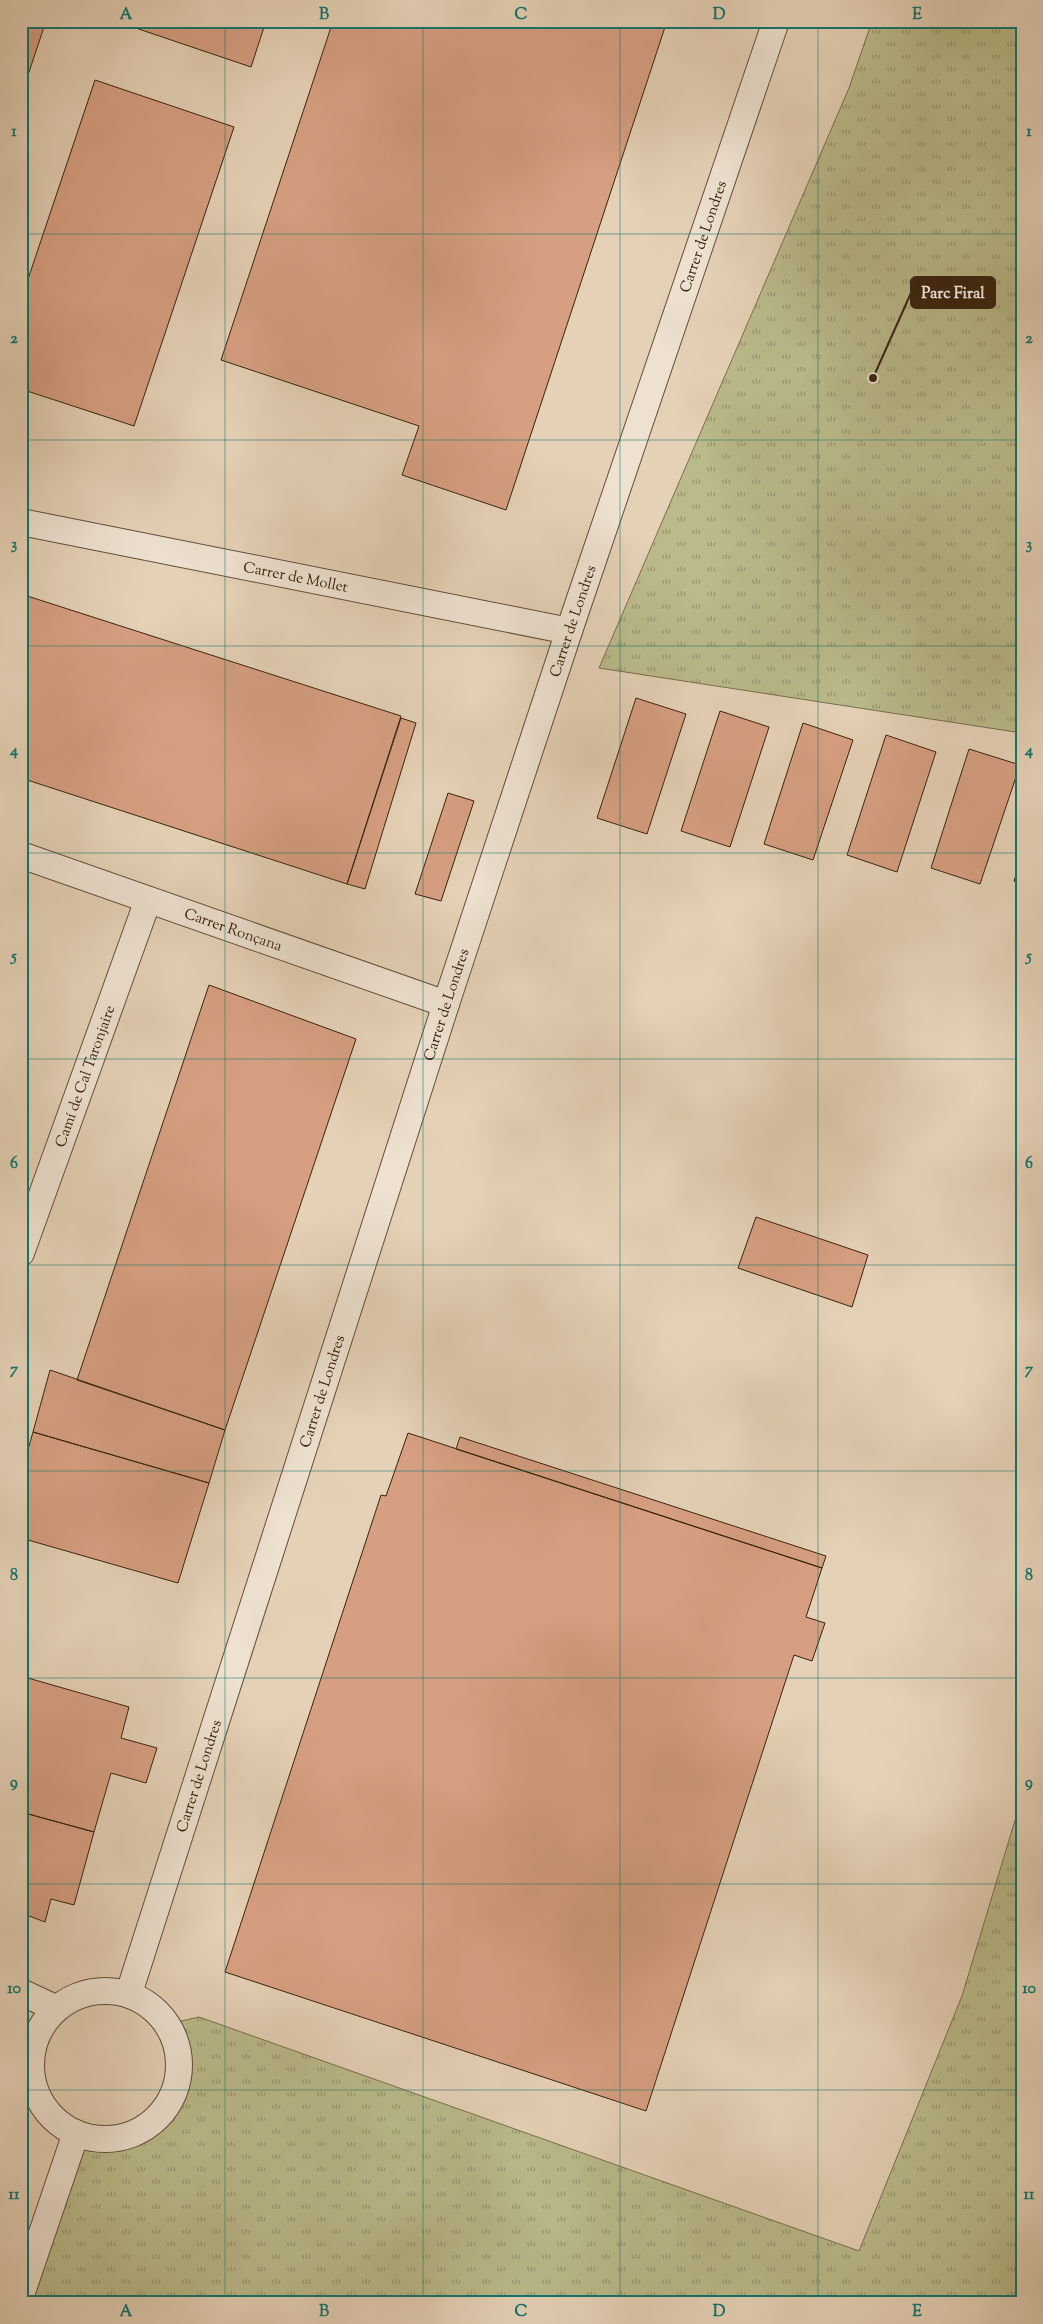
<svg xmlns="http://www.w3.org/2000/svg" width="1043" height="2324" font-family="'Sorts Mill Goudy',serif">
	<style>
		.grass { fill: url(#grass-tufts); stroke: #7a6e4c }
		.building { fill: #d69f81; stroke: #39230f }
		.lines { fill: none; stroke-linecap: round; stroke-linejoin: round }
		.street-casing { stroke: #644e39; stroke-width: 28 }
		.street { stroke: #eee1d0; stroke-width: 26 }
		.grid { fill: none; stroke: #0f766e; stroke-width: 1; stroke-opacity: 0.55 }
		.labels { text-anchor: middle; stroke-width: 4; stroke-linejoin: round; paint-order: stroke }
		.street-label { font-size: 15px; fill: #39230f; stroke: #eee1d0 }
		.leader { fill: none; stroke: #39230f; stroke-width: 2 }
		.callout-dot { fill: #39230f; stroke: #eee1d0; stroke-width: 2 }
		.callout { fill: #39230f; stroke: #39230f; stroke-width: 2 }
		.callout-label { font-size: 16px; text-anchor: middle; font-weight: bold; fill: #fff }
		.neatline { fill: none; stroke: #0f766e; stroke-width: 2 }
		.grid-label { font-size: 16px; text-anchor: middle; font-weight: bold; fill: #0f766e }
	</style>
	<defs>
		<pattern id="grass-tufts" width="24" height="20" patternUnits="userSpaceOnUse" patternTransform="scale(1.25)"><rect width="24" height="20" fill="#baba8a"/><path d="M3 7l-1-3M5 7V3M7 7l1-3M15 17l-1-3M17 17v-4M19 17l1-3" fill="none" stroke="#98976f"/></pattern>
	</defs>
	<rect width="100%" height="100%" fill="#e5d1b6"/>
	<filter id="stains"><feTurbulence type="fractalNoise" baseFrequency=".004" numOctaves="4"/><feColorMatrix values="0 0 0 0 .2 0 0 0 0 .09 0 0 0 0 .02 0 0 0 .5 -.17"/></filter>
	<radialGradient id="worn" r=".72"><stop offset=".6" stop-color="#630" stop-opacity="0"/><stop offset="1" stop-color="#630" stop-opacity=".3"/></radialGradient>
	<!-- grass -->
	<path class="grass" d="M872,21H1022V733L599,668L849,88Z
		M1022,1797V2303H21L76,2133C85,2135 97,2139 106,2139C152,2137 187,2095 179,2049C177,2041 172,2032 168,2024L199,2017L859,2251L962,1996Z"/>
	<!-- building -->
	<path class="building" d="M21,21H46L21,96Z
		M115,21H266L251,67Z
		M333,21H667L506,510L402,475L419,426L221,360Z
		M95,80L234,127L134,426L21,389V300Z
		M21,594L401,716L347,884L21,778Z
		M636,698L686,714L647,834L597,818Z
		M720,711L769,727L730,847L681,831Z
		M401,718L416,723L365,889L347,884Z
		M803,723L853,740L813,860L764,844Z
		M886,735L936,752L897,872L847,855Z
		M969,749L1020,765L980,884L931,868Z
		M448,793L474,801L441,901L415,894Z
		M1022,858V884L1014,881Z
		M209,985L356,1039L225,1430L77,1380Z
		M756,1217L868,1255L852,1307L738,1268Z
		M50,1370L225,1430L209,1483L33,1432Z
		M33,1432L209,1483L178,1583L21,1538V1474Z
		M408,1433L822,1568L806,1617L825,1623L812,1661L794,1655L646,2111L225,1972L381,1495L386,1496Z
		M460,1437L826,1556L822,1568L456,1449Z
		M21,1676L129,1707L121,1738L157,1748L146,1783L111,1773L94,1832L21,1812Z
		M21,1812L94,1832L74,1905L51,1899L45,1922L21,1913Z"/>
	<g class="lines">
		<!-- street casing -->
		<g class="street-casing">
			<g id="street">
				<path id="s1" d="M21,522L569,631"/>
				<path id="s2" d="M21,855L446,1004"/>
				<path id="s3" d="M21,1253L148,900"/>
				<circle cx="105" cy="2065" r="74"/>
				<path d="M21,1992L55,2008"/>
				<path id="s4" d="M129,1993L446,1004L569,631L776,21"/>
				<path d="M21,2295L76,2133"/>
			</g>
		</g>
		<!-- street -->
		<use href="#street" class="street"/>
	</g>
	<!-- grid -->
	<path class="grid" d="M225,21V2303M423,21V2303M620,21V2303M818,21V2303M21,234H1022M21,440H1022M21,646H1022M21,853H1022M21,1059H1022M21,1265H1022M21,1471H1022M21,1678H1022M21,1884H1022M21,2090H1022"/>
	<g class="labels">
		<!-- street labels -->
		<g class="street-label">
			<text dy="5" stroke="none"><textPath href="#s4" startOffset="1848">Carrer de Londres</textPath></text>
			<text dy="5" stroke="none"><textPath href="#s1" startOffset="280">Carrer de Mollet</textPath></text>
			<text dy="5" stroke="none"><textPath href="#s4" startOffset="1442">Carrer de Londres</textPath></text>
			<text dy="5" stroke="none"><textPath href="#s2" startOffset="225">Carrer Ronçana</textPath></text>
			<text dy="5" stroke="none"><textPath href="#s4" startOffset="1038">Carrer de Londres</textPath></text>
			<text dy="5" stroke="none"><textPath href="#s3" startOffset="188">Camí de Cal Taronjaire</textPath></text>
			<text dy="5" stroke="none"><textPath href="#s4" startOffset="632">Carrer de Londres</textPath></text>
			<text dy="5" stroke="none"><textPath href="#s4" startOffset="228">Carrer de Londres</textPath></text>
		</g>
	</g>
	<!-- callouts -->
	<path class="leader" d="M873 378L911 293"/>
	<circle class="callout-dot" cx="873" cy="378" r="5"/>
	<rect class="callout" x="911" y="277" width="84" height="31" rx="5"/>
	<g class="callout-label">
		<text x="953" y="298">Parc Firal</text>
	</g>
	<!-- margin -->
	<rect width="1043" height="2324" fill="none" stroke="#e5d1b6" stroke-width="55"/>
	<rect x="28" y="28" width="988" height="2268" class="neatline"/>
	<g class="grid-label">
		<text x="126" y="19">A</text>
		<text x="324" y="19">B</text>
		<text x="521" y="19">C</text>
		<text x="719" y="19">D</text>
		<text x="917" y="19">E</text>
		<text x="14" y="136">1</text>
		<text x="1029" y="136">1</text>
		<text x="14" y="343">2</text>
		<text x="1029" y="343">2</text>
		<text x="14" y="549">3</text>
		<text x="1029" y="549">3</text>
		<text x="14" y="755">4</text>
		<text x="1029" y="755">4</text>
		<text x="14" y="961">5</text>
		<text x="1029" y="961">5</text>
		<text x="14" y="1168">6</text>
		<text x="1029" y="1168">6</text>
		<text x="14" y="1374">7</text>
		<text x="1029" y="1374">7</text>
		<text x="14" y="1580">8</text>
		<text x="1029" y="1580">8</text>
		<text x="14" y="1787">9</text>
		<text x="1029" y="1787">9</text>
		<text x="14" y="1993">10</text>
		<text x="1029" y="1993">10</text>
		<text x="14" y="2199">11</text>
		<text x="1029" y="2199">11</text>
		<text x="126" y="2316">A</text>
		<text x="324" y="2316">B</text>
		<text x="521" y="2316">C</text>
		<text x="719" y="2316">D</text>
		<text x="917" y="2316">E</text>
	</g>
	<rect width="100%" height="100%" filter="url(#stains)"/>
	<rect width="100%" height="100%" fill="url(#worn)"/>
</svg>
